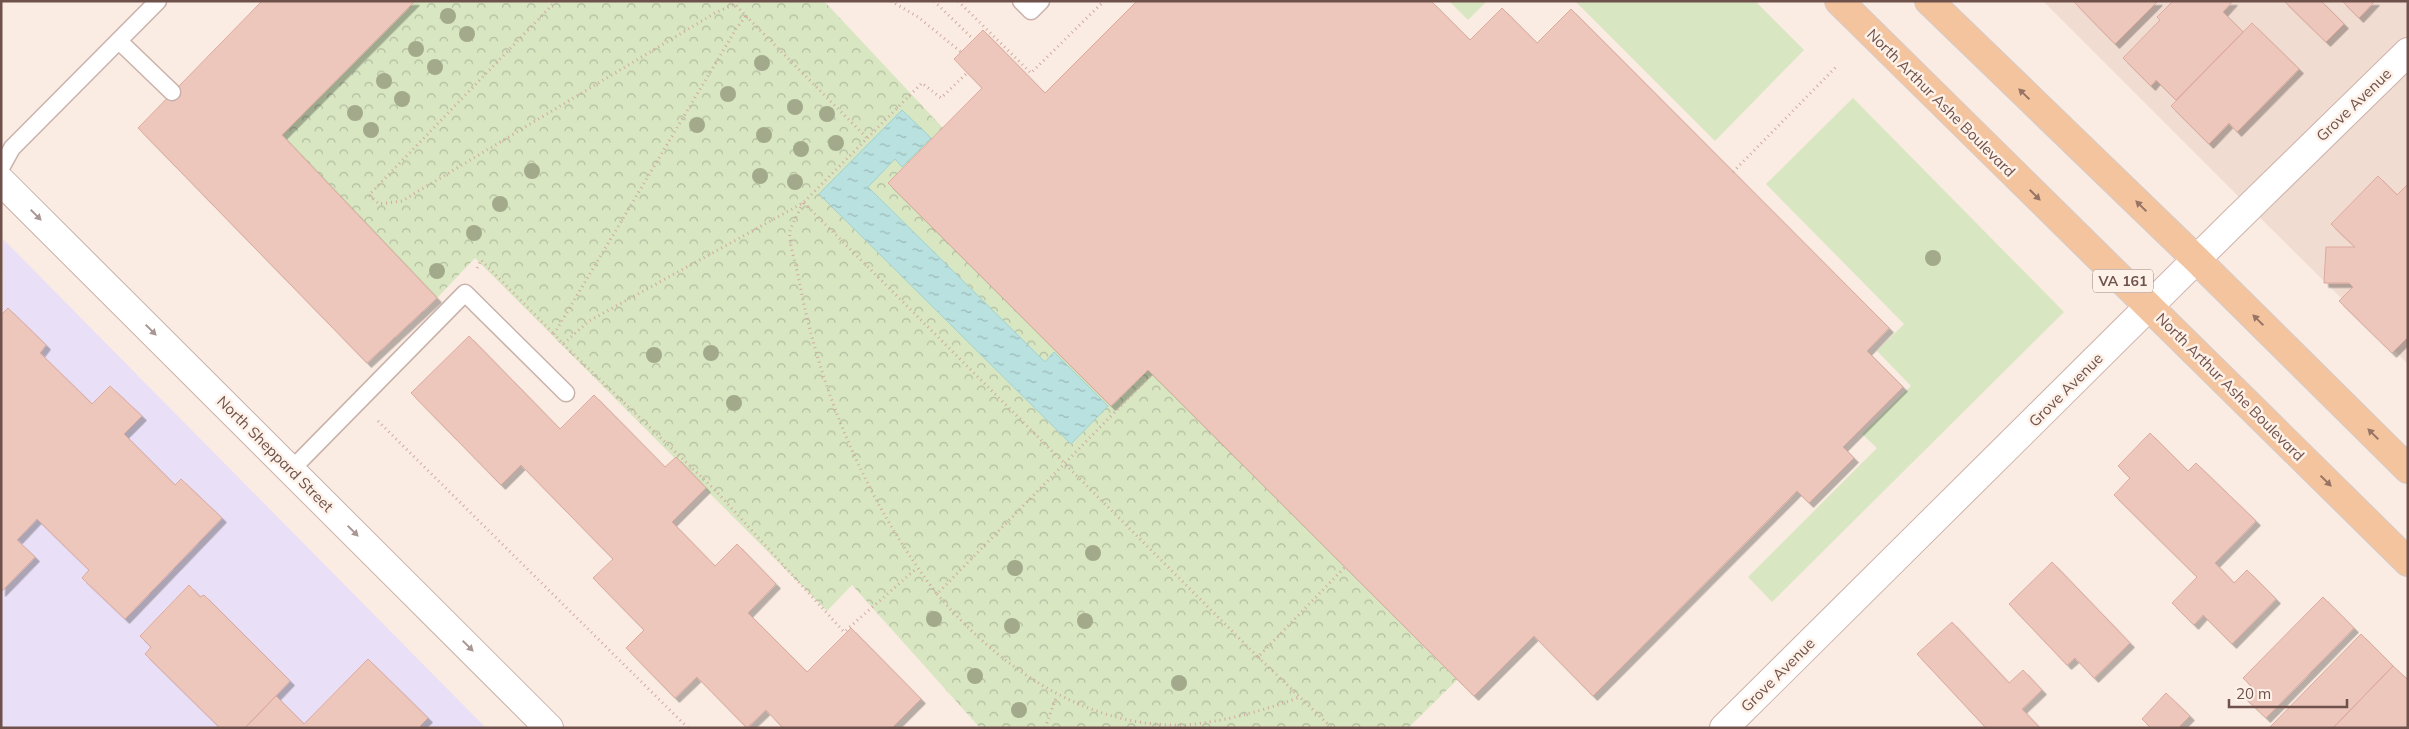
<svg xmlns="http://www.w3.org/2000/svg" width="2409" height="729" font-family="Mulish,sans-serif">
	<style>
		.residential { fill: #f1dcd1 }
		.education { fill: #e9dff6 }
		.grass { fill: #d8e6c2 }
		.forest { fill: url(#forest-crowns) }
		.water { fill: url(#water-ripples); stroke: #a0d2d0 }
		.building { fill: #edc6bc; stroke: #deaa9e; filter: url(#shadow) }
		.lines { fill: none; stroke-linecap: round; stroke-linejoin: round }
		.lane-casing { stroke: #c9b2aa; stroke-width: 19 }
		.street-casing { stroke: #c9b2aa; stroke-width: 30 }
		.secondary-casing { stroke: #cfb3aa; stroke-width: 30 }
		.primary-casing { stroke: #d4cbc9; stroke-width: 30 }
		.path { stroke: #d1a9a0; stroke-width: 3; stroke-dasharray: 1 4; stroke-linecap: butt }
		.lane { stroke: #fff; stroke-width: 16 }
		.street { stroke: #fff; stroke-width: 28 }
		.secondary { stroke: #fff; stroke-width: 28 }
		.primary { stroke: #f4c49f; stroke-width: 28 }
		.tree { fill: #a3aa8b }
		.oneway { fill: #977464 }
		.oneway2 { fill: #a99793 }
		.labels { text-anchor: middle; stroke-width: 5; stroke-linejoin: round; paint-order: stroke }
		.shield { fill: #fdf1e8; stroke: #9a817a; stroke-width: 1 }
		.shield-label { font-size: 14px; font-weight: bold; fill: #6f514b }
		.street-label { font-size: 15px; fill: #6f514b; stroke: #fdf1e8 }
	</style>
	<defs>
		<pattern id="forest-crowns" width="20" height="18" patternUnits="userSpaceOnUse" patternTransform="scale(1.25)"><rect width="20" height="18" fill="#d8e6c2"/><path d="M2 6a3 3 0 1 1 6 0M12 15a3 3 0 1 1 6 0" fill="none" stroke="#b3bda0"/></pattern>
		<pattern id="water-ripples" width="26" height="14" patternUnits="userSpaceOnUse" patternTransform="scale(1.25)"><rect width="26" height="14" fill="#b9e1df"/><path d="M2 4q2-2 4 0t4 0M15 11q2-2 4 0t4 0" fill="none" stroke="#9bb9b7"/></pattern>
		<filter id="shadow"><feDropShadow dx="4.5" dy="4.5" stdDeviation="0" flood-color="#0004"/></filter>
	</defs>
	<rect width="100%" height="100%" fill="#faece2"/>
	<!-- residential -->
	<path class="residential" d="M2043,1H2408V364L2246,204Z"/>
	<!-- education -->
	<path class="education" d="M3,239L486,728H1Z"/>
	<!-- grass -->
	<path class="grass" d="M1449,1H1487L1468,20Z
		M1575,1H1755L1804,50L1715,141Z
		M1853,98L2064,312L1772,602L1748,577L1877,448L1862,434L1911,386L1877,351L1904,324L1766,184Z"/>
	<!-- forest -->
	<path class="forest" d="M415,1H824L943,128L888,183L1111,406L1148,370L1457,680L1408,728H980L852,585L827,611L475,258L437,298L282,135Z"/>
	<!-- water -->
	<path class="water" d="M902,110L931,138L902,167L895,159L868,187L1045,362L1054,352L1108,406L1071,444L819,194Z"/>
	<!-- building -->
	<path class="building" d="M262,1H415L282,135L437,298L367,363L138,128Z
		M1137,1H1431L1470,40L1502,8L1537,43L1571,9L1889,328L1867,351L1903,387L1843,447L1854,458L1809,503L1797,491L1593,696L1534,636L1474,696L1148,370L1111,406L888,183L982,88L954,59L983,30L1045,93Z
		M2073,1H2158L2115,44Z
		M2173,1H2233L2223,12L2243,32L2176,100L2156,80L2151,86L2123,58L2160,20L2157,17Z
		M2284,1H2321L2344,24L2326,42Z
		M2342,1H2375L2359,18Z
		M2252,23L2299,69L2237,132L2229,123L2209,144L2171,106Z
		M2378,176L2397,195L2408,184V337L2392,353L2339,301L2353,287L2349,283H2324L2326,247H2355L2331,224Z
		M8,308L46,345L40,353L92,404L110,386L142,416L124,434L175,485L181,479L222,518L125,619L82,578L89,570L37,519L17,540L35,557L1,592V315Z
		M469,336L560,429L594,395L665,467L676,457L706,488L672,522L715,566L737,544L776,584L748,613L807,672L851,628L921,699L892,728H783L766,710L747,728L697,677L675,698L626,648L644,630L593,578L613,559L521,465L501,485L411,393Z
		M2150,433L2188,471L2196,463L2256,521L2215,563L2234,583L2247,570L2276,599L2232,644L2203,615L2194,625L2172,603L2197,577L2114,495L2130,478L2118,466Z
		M2052,562L2130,643L2094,678L2075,658L2067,665L2009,604Z
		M189,585L200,597L204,595L290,681L245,728H220L145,654L151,647L140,636Z
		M2323,597L2354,628L2266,718L2242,695L2251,686L2243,678Z
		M1952,622L2009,683L2023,670L2042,690L2022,709L2040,728H1986L1917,654Z
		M2361,634L2393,666L2333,728H2269Z
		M368,659L428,718L420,726L421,728H245L276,696L304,724Z
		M2393,666L2408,680V728H2333Z
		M2166,693L2190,716L2178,728H2151L2142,719Z"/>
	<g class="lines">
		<!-- lane casing -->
		<g class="lane-casing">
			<path id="lane" d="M1021,1L1031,11L1041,1
				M119,41L172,92
				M1,168L12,148L158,1
				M291,470L465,293L566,393"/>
		</g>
		<!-- street casing -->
		<g class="street-casing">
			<path id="street" d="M1,181L549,728"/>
		</g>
		<!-- secondary casing -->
		<g class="secondary-casing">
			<path id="secondary" d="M1724,728L2231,225L2408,52"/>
		</g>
		<!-- primary casing -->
		<g class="primary-casing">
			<path id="primary" d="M1839,1L2408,562
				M1929,1L2197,260L2408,469"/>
		</g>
		<!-- path -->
		<path class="path" d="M556,1L369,195L379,204L402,201L715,13L735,4
			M735,1V4L746,16L736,29L554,334L563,344L589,321L803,203L922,83L941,98L967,73
			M891,1L918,17L961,52
			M934,1L973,39
			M958,1L1031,73L1104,1
			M746,16L867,138
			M1733,172L1836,67
			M803,203C799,212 793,222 790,231C788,241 797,268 799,280C820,392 867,503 937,594L1152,374
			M804,203L1258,657L1345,567
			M477,268L481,260L554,334
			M563,344L716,491L844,632L917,568
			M378,421L688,728
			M937,594C998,666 1086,729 1186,725C1226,721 1263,711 1300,697
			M1258,657L1332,728
			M1045,728L1057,695"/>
		<!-- lane -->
		<use href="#lane" class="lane"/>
		<!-- street -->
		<use href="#street" class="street"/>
		<!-- secondary -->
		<use href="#secondary" class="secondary"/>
		<!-- primary -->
		<use href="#primary" class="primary"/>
	</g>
	<!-- trees -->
	<g class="tree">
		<circle cx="448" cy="16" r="8"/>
		<circle cx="467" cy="34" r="8"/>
		<circle cx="416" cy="49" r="8"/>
		<circle cx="762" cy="63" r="8"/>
		<circle cx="435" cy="67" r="8"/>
		<circle cx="384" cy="81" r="8"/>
		<circle cx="728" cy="94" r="8"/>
		<circle cx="402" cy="99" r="8"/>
		<circle cx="795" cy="107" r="8"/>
		<circle cx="355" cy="113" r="8"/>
		<circle cx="827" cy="114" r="8"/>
		<circle cx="697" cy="125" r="8"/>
		<circle cx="371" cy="130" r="8"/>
		<circle cx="764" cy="135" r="8"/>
		<circle cx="836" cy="143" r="8"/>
		<circle cx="801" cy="149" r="8"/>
		<circle cx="532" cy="171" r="8"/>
		<circle cx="760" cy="176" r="8"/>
		<circle cx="795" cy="182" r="8"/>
		<circle cx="500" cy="204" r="8"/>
		<circle cx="474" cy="233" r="8"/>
		<circle cx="1933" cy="258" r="8"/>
		<circle cx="437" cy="271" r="8"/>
		<circle cx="711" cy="353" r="8"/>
		<circle cx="654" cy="355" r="8"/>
		<circle cx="734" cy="403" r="8"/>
		<circle cx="1093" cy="553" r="8"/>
		<circle cx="1015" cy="568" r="8"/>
		<circle cx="934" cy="619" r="8"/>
		<circle cx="1085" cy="621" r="8"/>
		<circle cx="1012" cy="626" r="8"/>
		<circle cx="975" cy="676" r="8"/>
		<circle cx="1179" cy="683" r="8"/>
		<circle cx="1019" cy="710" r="8"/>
	</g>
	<!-- one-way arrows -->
	<defs><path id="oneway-solid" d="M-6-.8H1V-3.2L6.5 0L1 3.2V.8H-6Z" transform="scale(1.25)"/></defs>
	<g class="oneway">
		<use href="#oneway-solid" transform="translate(2024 94) rotate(-136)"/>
		<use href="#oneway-solid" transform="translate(2035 195) rotate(45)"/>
		<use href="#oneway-solid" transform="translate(2141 206) rotate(-136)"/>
		<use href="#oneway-solid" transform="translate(2258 320) rotate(-135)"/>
		<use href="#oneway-solid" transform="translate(2373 434) rotate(-135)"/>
		<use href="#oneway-solid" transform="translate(2326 481) rotate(44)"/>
	</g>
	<g class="oneway2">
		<use href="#oneway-solid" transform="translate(36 215) rotate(45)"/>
		<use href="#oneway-solid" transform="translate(151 330) rotate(45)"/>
		<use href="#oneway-solid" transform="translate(353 531) rotate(45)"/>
		<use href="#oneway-solid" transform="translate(468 646) rotate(45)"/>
	</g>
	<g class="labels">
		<!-- shield labels -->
		<rect class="shield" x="2093" y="269.5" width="60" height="23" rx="4"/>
		<g class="shield-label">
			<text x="2123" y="286">VA 161</text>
		</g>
		<!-- street labels -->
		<g class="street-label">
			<text transform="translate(1941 103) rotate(45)" y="5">North Arthur Ashe Boulevard</text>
			<text transform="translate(2354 105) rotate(-44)" y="5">Grove Avenue</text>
			<text transform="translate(2230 387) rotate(45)" y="5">North Arthur Ashe Boulevard</text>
			<text transform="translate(2066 390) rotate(-45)" y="5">Grove Avenue</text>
			<text transform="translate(275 454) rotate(45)" y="5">North Sheppard Street</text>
			<text transform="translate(1778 675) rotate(-45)" y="5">Grove Avenue</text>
		</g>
	</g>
	<!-- border -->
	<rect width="2409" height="729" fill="none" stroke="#6f514b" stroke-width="5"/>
	<!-- scale -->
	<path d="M2229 699v8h118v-8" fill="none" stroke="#6f514b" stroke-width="2.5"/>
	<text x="2236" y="699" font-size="15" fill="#6f514b" stroke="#fdf1e8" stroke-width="4" paint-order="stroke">20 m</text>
</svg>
